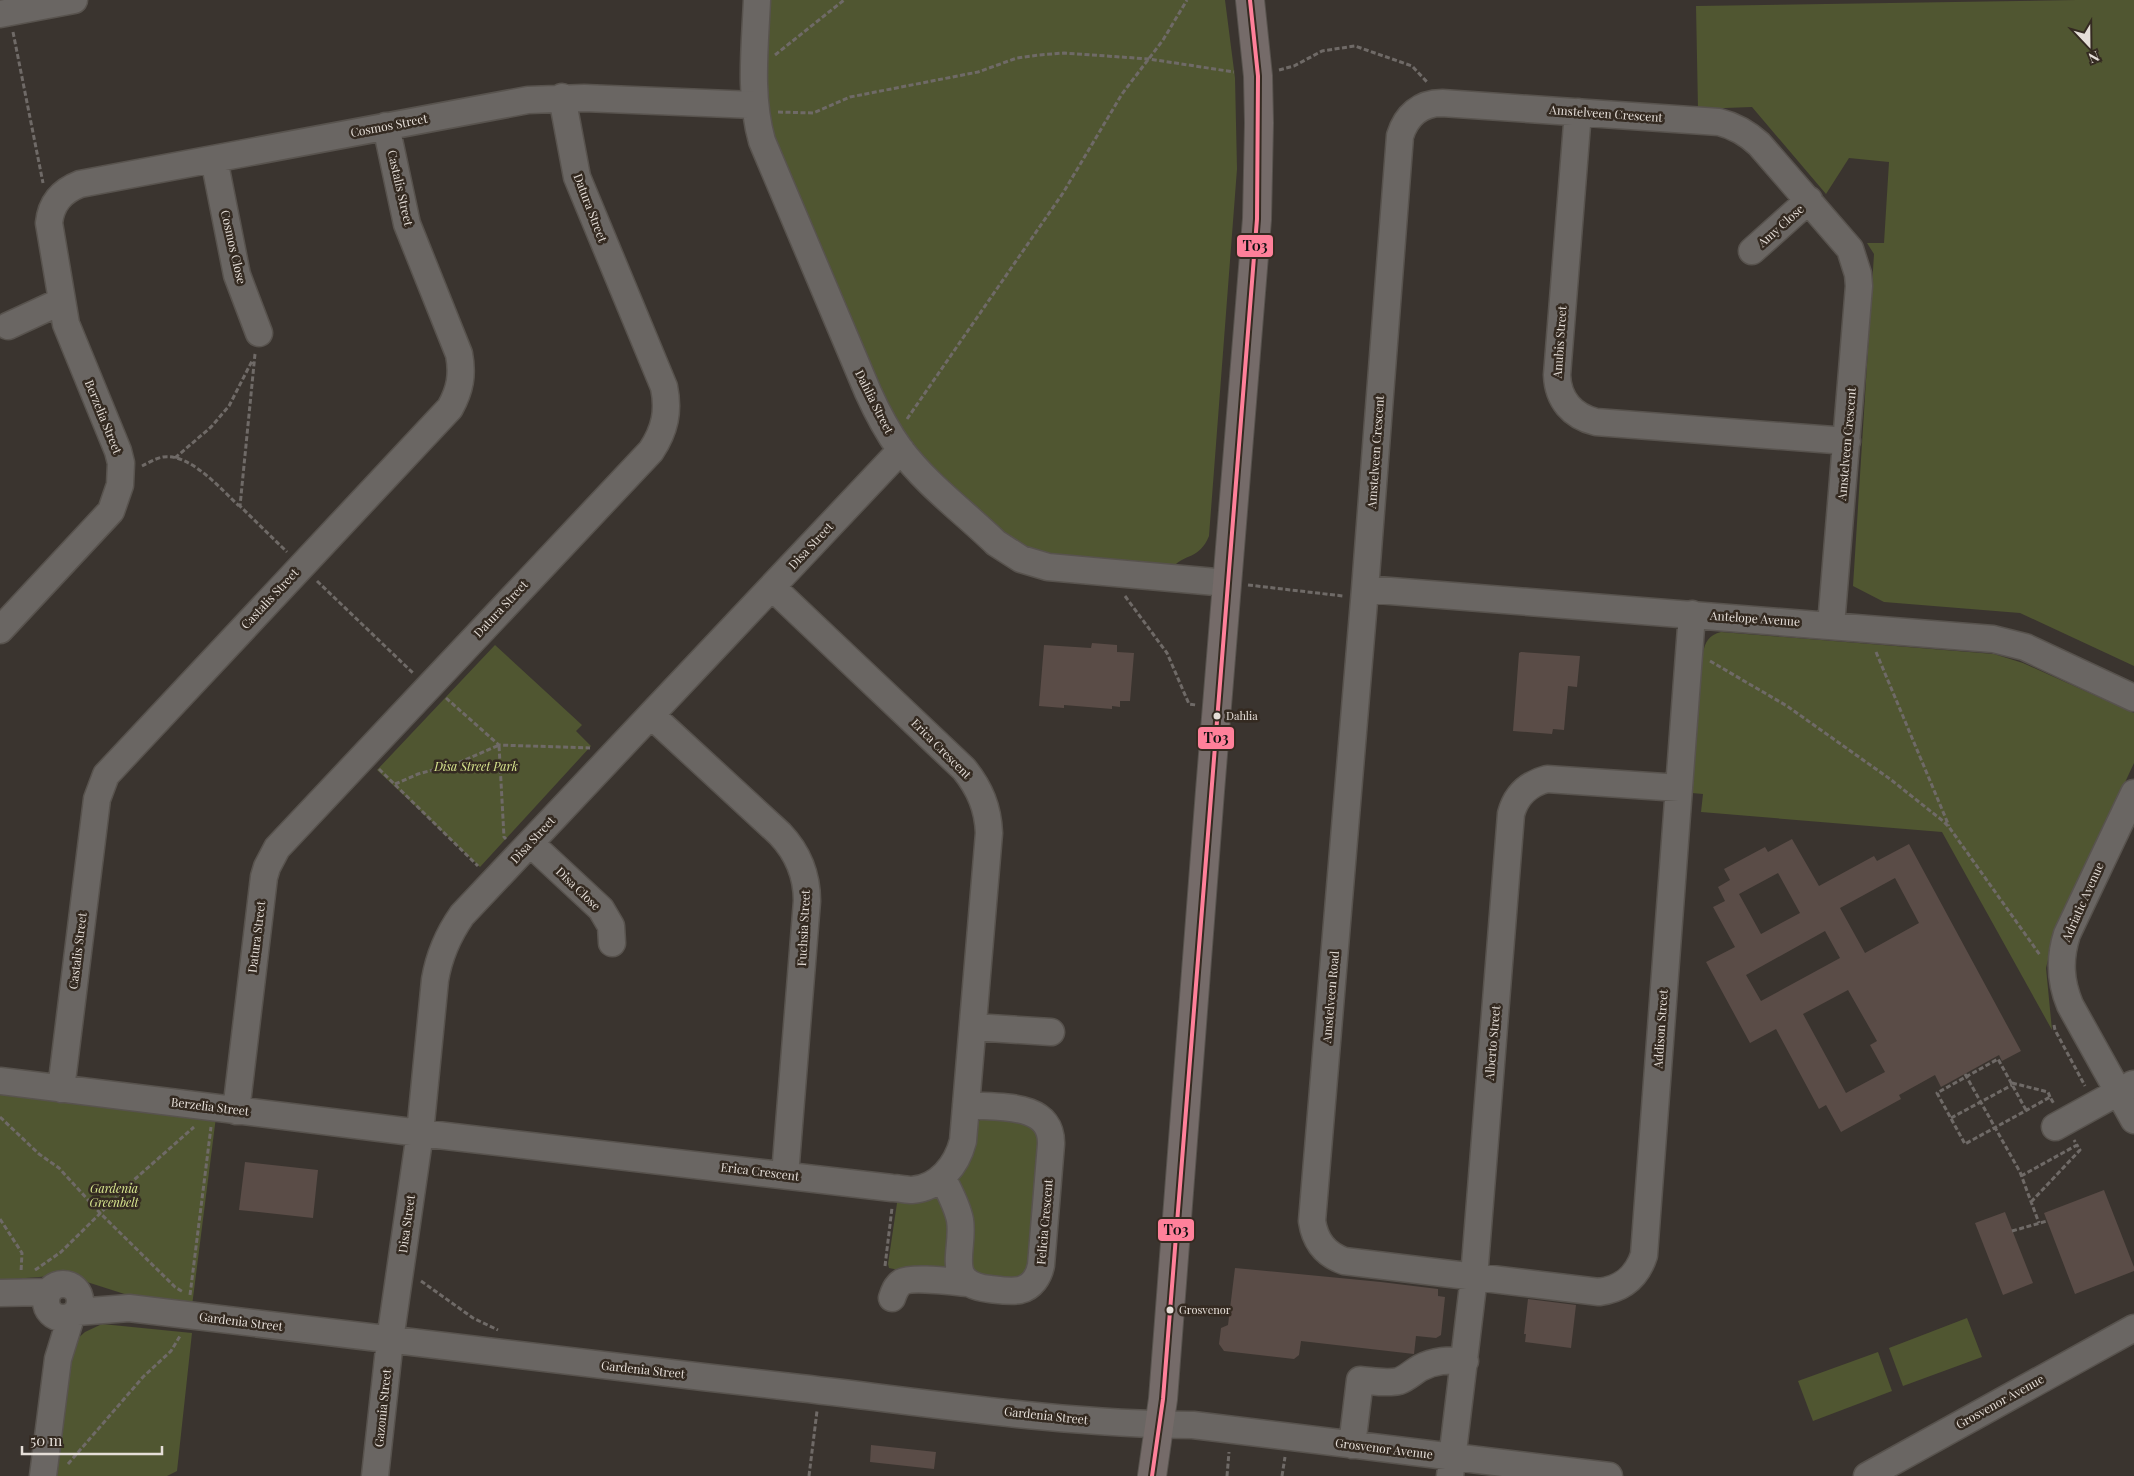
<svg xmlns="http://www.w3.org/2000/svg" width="2134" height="1476" font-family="'Playfair Display',serif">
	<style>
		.green { fill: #505631 }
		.building { fill: #5a4c47; fill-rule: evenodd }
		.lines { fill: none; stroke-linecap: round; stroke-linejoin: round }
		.minor-casing { stroke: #58534e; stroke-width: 29 }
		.major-casing { stroke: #58534e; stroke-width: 30 }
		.path { stroke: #6f6a67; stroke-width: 3; stroke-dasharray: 5 2.5; stroke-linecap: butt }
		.minor { stroke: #6a6663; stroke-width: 26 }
		.major { stroke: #756b69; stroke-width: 28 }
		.bus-1-casing { stroke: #342a21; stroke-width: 8 }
		.bus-1 { stroke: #ff809a; stroke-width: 4 }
		.bus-dot { fill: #e5ded8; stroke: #342a21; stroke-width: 2 }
		.labels { text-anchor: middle; stroke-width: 5; stroke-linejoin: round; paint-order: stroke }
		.bus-label { font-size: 11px; fill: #e5ded8; stroke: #342a21; text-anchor: start }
		.street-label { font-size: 12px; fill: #e5ded8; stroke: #342a21 }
		.park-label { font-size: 12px; font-style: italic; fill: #dae890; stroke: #342a21 }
		.line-badge { stroke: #342a21; stroke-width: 2 }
		.pale-badge-label { font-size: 14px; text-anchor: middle; font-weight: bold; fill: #111 }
	</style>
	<rect width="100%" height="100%" fill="#3a342f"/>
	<!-- green -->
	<path class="green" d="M767,0H1225L1235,78L1237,169L1209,536C1199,560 1185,553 1172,568L1048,557L1014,542L935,473L896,423L776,148L765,93Z
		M2077,0H2134V666L2020,613L1884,602L1853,586L1874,254L1867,243H1884L1889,162L1849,158L1826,194L1752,107L1698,109L1696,6Z
		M1721,632L1994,654L2023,663L2134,713V763L2054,935L2046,968L2052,1030L1942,832L1701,812L1703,794L1692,793L1703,653C1705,642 1709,635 1721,632Z
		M495,645L582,725L576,731L591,746L480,867L377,770Z
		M0,1092L216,1117L192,1306L137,1298L65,1275L0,1280Z
		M986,1116L1041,1126L1034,1266L1025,1281L972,1277L957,1187L958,1176L976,1123Z
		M936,1196L944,1200L949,1208L948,1268L914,1273L889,1268L888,1264L897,1203L899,1201Z
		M1967,1318L1982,1357L1903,1386L1889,1348Z
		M102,1324L192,1333L177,1471L167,1476H51L68,1347L85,1332Z
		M1878,1352L1892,1391L1813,1421L1798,1381Z"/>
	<!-- building -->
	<path class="building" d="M1092,643L1117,645V652L1134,653L1130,701H1120V707L1112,706V709L1064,705V708L1039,706L1044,645L1091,648Z
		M1521,652L1580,656L1577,687L1568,686L1564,730L1553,729L1552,734L1513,731L1519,653Z
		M1792,839L1819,886L1874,856L1877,861L1909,844L2021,1051L2002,1061L1999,1055L1941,1087L1935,1075L1899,1095L1901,1099L1841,1132L1826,1105L1819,1109L1776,1029L1750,1043L1706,962L1735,947L1713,907L1725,901L1718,887L1730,880L1724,869L1765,847L1768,852ZM1778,873L1800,913L1761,934L1739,894ZM1895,878L1919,923L1865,953L1840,908ZM1825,931L1840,958L1761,1001L1746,975ZM1848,990L1877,1041L1870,1045L1885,1072L1846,1093L1803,1014Z
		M245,1162L318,1170L313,1218L239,1210Z
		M2104,1190L2134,1267V1271L2075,1294L2044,1213Z
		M2005,1212L2033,1283L2003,1295L1975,1223Z
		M1235,1268L1381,1282L1438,1289V1296L1445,1297L1441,1335L1436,1338L1416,1336L1414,1354L1301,1341L1299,1355L1294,1359L1224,1351L1219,1344L1221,1328L1228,1325Z
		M1528,1299L1576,1305L1571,1348L1525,1342L1526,1334H1524Z
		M871,1445L936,1452L934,1469L870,1462Z"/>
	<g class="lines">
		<!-- minor casing -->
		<g class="minor-casing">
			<path id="minor" d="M757,0C755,47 749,95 762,141L868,392C877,412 887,431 900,449C927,485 964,512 996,543L1021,559L1048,567L1227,583
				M0,14L74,0
				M1578,112L1557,375C1558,400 1572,416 1596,422L1847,441
				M214,159L237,275L259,333
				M1752,251L1809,200
				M8,326L62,301
				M1365,589L1993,639L2025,647L2134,698
				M1692,614L1644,1255C1637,1277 1622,1289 1599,1292L1344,1261C1325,1254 1315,1241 1312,1221L1365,589L1400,136C1406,116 1420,103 1442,103L1719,122C1735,126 1747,133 1759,144L1850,249L1858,274L1859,286L1831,625
				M0,630L111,511L120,485L121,463L118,451L66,324L49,223C51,203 62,191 80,184L528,100L584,98L754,105
				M651,715L780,834C798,853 807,875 807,901L785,1175
				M2134,793L2067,934C2059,959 2060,981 2070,1005L2134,1120
				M530,843L601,909L611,926L612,943
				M973,1027L1051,1032
				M0,1081L420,1133L892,1188C899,1188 906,1190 912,1190C939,1188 957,1165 963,1141L989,833C988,808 980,789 964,769L772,587
				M61,1089L97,799L106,775L450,408C460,390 463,375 459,354L407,224L386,126
				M236,1111L264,877L267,867L277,848L651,451C665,430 669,411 664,387L577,177L562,97
				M2055,1127L2133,1084
				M942,1177C949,1191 957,1205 960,1220C965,1250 942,1284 990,1289C999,1290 1011,1292 1020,1290C1032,1287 1039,1276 1041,1265L1051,1144C1052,1101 996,1108 966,1105
				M46 1301a17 17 0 1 1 34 0a17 17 0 1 1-34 0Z
				M0,1293L48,1292
				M892,1298C894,1292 896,1286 902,1282C913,1276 955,1282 969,1283
				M77,1312L129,1308C349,1336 570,1362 791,1387C924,1402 1059,1424 1193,1425L1609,1476
				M1352,1445L1360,1380C1373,1381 1387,1384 1399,1381C1407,1378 1413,1372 1420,1368C1435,1360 1448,1360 1465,1361
				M43,1476L58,1359L71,1317
				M375,1476L390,1340L420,1133L435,980C439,956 448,935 462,915L901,450
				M1450,1476L1474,1277L1511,814C1516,795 1528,784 1547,779L1679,788
				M1867,1476L2134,1328"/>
		</g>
		<!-- major casing -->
		<g class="major-casing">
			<path id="major" d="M1152,1476L1163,1399L1210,791L1257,219L1259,123L1258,76L1250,0"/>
		</g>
		<!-- path -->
		<path class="path" d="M13,32L43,183
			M775,55L844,0
			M1279,70L1294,66L1322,51L1355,46L1412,66L1428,83
			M778,112L813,113L850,97L978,72L1017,58L1039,55L1064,53L1149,59L1234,72
			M255,354L240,506L287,552
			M907,419L1063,193L1122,94L1163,40L1187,0
			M175,458L211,427L229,406L252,361
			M142,466C148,463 156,458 163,457C190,453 221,489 239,506
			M317,581L413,673
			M1248,585L1343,596
			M1125,596L1167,653L1189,704L1196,705
			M1876,652L1949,826
			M1710,661L1787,706L1890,779L1943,821L1949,827L2040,955
			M446,698L499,745L590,748
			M379,769L478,866
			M395,784L418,774L458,763L499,745L504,837L506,839
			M2054,1025L2055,1030L2085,1086
			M1965,1074L2020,1172L2039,1223
			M2012,1083L2048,1092L2050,1097
			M2026,1110L1998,1059L1937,1093L1965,1144C1994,1128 2022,1113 2050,1097L2054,1104
			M0,1117L39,1154L59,1168L100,1213L175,1287L183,1292
			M1951,1118L2012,1085
			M2021,1176L2077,1145L2074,1140
			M2031,1202L2080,1150L2077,1145
			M0,1219L22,1253L21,1272
			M2012,1231L2047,1221
			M885,1266L892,1208
			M35,1270L61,1252L135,1179L194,1127
			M421,1281L473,1318L498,1330
			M190,1295L211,1127
			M68,1464L143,1377L171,1351L180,1336
			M809,1476L817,1411
			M1227,1476L1229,1452
			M1282,1476L1285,1457"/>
		<!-- minor -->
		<use href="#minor" class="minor"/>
		<!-- major -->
		<use href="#major" class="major"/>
		<!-- bus-1 casing -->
		<g class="bus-1-casing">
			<path id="bus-1" d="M1152,1476L1163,1399L1257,219L1258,76L1250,0"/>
		</g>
		<!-- bus-1 -->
		<use href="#bus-1" class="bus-1"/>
	</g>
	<!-- markers -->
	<g class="bus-dot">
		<circle cx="1217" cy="716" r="4.5"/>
		<circle cx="1170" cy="1310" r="4.5"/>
	</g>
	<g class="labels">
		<!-- bus labels -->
		<g class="bus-label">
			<text x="1226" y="720">Dahlia</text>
			<text x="1179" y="1314">Grosvenor</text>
		</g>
		<!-- street labels -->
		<g class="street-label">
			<text transform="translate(1606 114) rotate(4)" y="4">Amstelveen Crescent</text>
			<text transform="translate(389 126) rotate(-11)" y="4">Cosmos Street</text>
			<text transform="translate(400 188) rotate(77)" y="4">Castalis Street</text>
			<text transform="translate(590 208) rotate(69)" y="4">Datura Street</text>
			<text transform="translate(1781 226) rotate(-42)" y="4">Amy Close</text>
			<text transform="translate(233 247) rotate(77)" y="4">Cosmos Close</text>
			<text transform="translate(1560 342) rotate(-86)" y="4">Anubis Street</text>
			<text transform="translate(874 402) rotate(63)" y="4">Dahlia Street</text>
			<text transform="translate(103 417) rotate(68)" y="4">Berzelia Street</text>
			<text transform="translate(1847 444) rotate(-85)" y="4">Amstelveen Crescent</text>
			<text transform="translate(1376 452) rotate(-86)" y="4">Amstelveen Crescent</text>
			<text transform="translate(811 546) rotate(-47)" y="4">Disa Street</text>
			<text transform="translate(270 599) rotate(-47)" y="4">Castalis Street</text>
			<text transform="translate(501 609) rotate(-47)" y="4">Datura Street</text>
			<text transform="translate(1755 619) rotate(4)" y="4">Antelope Avenue</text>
			<text transform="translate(941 749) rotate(45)" y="4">Erica Crescent</text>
			<text transform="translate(533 840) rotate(-47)" y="4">Disa Street</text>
			<text transform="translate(578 889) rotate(44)" y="4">Disa Close</text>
			<text transform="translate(2083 902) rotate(-66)" y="4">Adriatic Avenue</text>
			<text transform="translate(804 928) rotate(-87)" y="4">Fuchsia Street</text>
			<text transform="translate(257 937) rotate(-83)" y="4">Datura Street</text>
			<text transform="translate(78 951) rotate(-83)" y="4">Castalis Street</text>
			<text transform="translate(1331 997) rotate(-85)" y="4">Amstelveen Road</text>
			<text transform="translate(1661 1029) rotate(-86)" y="4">Addison Street</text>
			<text transform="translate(1493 1043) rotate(-85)" y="4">Alberto Street</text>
			<text transform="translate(210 1107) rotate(7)" y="4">Berzelia Street</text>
			<text transform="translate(760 1172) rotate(7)" y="4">Erica Crescent</text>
			<text transform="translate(1045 1222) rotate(-85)" y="4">Felicia Crescent</text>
			<text transform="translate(407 1224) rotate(-82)" y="4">Disa Street</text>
			<text transform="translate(241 1322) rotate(7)" y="4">Gardenia Street</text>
			<text transform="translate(643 1370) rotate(6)" y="4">Gardenia Street</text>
			<text transform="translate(2000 1402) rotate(-29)" y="4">Grosvenor Avenue</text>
			<text transform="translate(383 1408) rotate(-84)" y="4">Gazonia Street</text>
			<text transform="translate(1046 1416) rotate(6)" y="4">Gardenia Street</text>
			<text transform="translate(1384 1449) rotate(7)" y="4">Grosvenor Avenue</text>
		</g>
		<!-- park labels -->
		<g class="park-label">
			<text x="476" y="771">Disa Street Park</text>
			<text x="114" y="1193">Gardenia<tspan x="114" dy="14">Greenbelt</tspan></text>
		</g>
	</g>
	<g class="line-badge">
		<rect x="1236" y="234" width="38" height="24" rx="5" fill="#ff809a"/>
		<rect x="1197" y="726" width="38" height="24" rx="5" fill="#ff809a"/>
		<rect x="1157" y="1218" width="38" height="24" rx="5" fill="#ff809a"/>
	</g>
	<g class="pale-badge-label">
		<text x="1255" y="251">T03</text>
		<text x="1216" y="743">T03</text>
		<text x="1176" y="1235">T03</text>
	</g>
	<!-- north arrow -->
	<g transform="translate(2089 45) rotate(158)" stroke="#342a21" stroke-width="4" paint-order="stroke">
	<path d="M0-4L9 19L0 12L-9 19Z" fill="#e5ded8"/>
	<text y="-8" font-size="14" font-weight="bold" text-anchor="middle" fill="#e5ded8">N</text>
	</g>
	<!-- scale -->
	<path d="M22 1446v8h140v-8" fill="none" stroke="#e5ded8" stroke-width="2.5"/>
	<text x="30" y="1446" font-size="15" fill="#e5ded8" stroke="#342a21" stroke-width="4" paint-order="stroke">50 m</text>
</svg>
